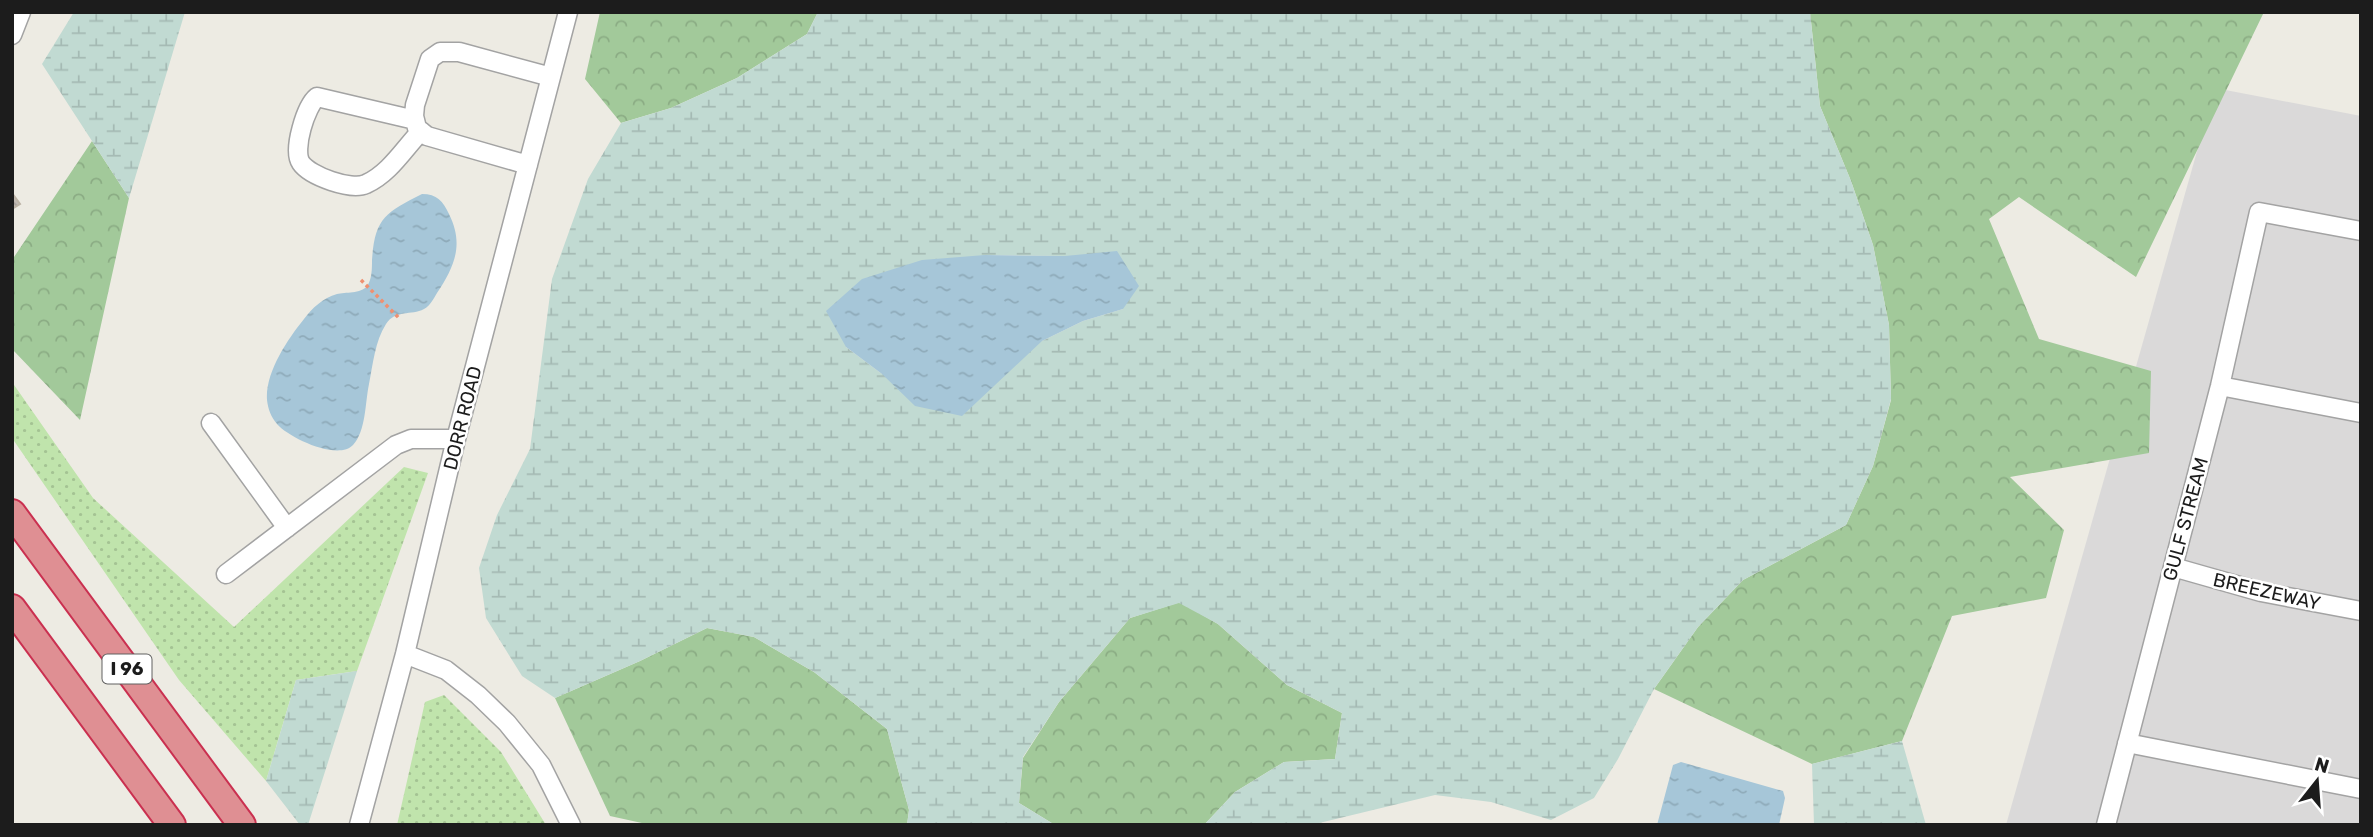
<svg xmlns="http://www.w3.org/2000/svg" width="2373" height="837" font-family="Rubik,sans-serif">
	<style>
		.residential { fill: #dad9d9 }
		.grass { fill: url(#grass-dots) }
		.forest { fill: url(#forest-crowns) }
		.wetland { fill: url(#wetland-marsh); fill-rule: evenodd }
		.water { fill: url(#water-ripples) }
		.building { fill: url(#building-back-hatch); stroke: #bdb4a6; stroke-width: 2 }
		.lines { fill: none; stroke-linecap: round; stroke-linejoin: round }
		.minor-casing { stroke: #a3a3a3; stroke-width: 21 }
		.highway-casing { stroke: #ca3050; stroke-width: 30 }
		.path { stroke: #ef9071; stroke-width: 3.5; stroke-dasharray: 3.5 3.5; stroke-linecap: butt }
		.minor { stroke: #fff; stroke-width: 18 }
		.highway { stroke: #df8f93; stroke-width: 26 }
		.labels { text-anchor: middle; stroke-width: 5; stroke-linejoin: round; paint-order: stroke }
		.shield { fill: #fff; stroke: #606060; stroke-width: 2 }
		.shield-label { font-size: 18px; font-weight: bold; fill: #1c1c1c }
		.street-label { font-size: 19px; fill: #1c1c1c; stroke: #fff }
	</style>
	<defs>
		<pattern id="grass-dots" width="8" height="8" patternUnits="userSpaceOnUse" patternTransform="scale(1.75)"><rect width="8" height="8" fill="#c0e4ac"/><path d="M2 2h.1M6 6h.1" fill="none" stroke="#a4c393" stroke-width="1.8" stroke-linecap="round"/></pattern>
		<pattern id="forest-crowns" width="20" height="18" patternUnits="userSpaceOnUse" patternTransform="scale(1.75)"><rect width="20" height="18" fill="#a2c99a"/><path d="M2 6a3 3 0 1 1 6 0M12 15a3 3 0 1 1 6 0" fill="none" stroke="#8bac84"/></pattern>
		<pattern id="wetland-marsh" width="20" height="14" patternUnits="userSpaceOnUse" patternTransform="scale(1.75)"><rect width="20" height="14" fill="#c1dad2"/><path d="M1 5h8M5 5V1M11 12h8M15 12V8" fill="none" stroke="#a5bab4"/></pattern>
		<pattern id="water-ripples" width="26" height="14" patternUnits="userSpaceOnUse" patternTransform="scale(1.75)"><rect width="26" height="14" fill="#a6c6d8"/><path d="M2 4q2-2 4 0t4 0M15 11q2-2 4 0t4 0" fill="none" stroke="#8eaab9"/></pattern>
		<pattern id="building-back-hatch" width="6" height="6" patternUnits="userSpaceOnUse" patternTransform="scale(1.75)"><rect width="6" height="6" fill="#c1bab3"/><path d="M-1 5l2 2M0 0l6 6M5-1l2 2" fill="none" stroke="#a59f99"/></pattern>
	</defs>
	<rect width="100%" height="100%" fill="#edebe3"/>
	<!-- residential -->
	<path class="residential" d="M2215,88L2361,116V825H2006Z"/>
	<!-- grass -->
	<path class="grass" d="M12,382L93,498L234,627L404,467L428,473L357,671L296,680L266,781L179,680L12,438Z
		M444,695L501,752L546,825H397L425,702Z"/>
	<!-- forest -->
	<path class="forest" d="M600,12H818L807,34L737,78L671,108L621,123L585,79Z
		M1810,12H2264L2136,277L2019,197L1989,219L2039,339L2151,371L2149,453L2010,477L2064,530L2046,598L1952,616L1902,741L1812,764L1654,689L1698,627L1743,580L1846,525L1873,466L1891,400L1889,325L1873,245L1851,181L1820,106Z
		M92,141L129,198L80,420L12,349V260Z
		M1180,602L1218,624L1287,685L1342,713L1335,759L1284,762L1235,792L1204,825H1055L1019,803L1023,758L1059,702L1130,618Z
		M707,628L754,637L814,672L887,729L909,810L907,825H651L610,816L555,698L640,661Z"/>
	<!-- wetland -->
	<path class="wetland" d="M74,12H185L129,198L42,64Z
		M818,12H1810L1820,106L1851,181L1873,245L1889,325L1891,399L1873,466L1846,525L1743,580L1698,627L1654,689L1618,759L1594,798L1551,820L1491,802L1435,795L1311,825H1204L1235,792L1284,762L1335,759L1342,713L1287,685L1218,624L1179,603L1130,618L1059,702L1023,757L1019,803L1055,825H907L909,810L887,729L814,672L754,637L707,628L640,661L555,698L522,676L486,618L479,568L497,515L530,449L552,279L588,179L621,123L671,108L737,78L807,34ZM985,255L1065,256L1123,309L1083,321L1042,341L882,374L846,347Z
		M357,671L308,825H300L266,781L296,680Z
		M1902,741L1926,825H1814L1812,764Z"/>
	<!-- water -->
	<path class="water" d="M422,194C437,194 443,201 449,214C464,244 455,266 437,293C434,298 430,306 424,309C411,316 396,309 386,324C375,341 373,364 369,384C365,403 366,431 353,445C338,461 289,438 277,424C271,417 268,409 267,400C265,373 287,340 304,319C312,308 323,298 337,294C345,292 361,294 367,286C372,280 372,268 372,260C375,218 385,213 422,194Z
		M1117,251L1139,286L1123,309L1083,321L1042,341L962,416L915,406L882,374L846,347L826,311L862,279L922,260L985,255L1065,256Z
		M1681,762L1783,791L1785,798L1779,825H1657L1673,765Z"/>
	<!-- building -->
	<path class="building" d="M12,193L20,204L12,209Z"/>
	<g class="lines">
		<!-- minor casing -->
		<g class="minor-casing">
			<path id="minor" d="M12,35L21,12
				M415,120L317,97C306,106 292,150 301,163C310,176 351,191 366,184C389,174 404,149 421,131
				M528,165L427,136L417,128L414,116L415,105L430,59L440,52H459L551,77
				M2220,386L2361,413
				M211,423L287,528
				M2173,567L2261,592L2361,611
				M226,574L396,445L411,439H456
				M405,654L446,670L478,695L507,723L541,765L571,825
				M2127,743L2361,789
				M359,825L405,654L456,439L568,12
				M2106,825L2220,386L2259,212L2361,231"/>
		</g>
		<!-- highway casing -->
		<g class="highway-casing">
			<path id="highway" d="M12,513L242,825
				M12,608L172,825"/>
		</g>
		<!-- path -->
		<path class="path" d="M361,280L399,318"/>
		<!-- minor -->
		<use href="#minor" class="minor"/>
		<!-- highway -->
		<use href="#highway" class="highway"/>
	</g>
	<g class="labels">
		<!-- shield labels -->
		<rect class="shield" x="102.5" y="654.5" width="49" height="29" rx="5"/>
		<g class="shield-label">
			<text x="127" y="675">I 96</text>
		</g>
		<!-- street labels -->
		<g class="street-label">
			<text transform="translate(462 418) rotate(-76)" y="7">DORR ROAD</text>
			<text transform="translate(2185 519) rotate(-75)" y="7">GULF STREAM</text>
			<text transform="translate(2267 591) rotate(13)" y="7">BREEZEWAY</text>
		</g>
	</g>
	<!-- border -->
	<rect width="2373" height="837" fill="none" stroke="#1c1c1c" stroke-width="28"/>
	<!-- north arrow -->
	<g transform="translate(2317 781) rotate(17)" stroke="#ffffff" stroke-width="5" paint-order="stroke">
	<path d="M0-5L12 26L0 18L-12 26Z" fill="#1c1c1c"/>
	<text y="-10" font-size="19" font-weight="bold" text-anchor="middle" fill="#1c1c1c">N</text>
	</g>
</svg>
